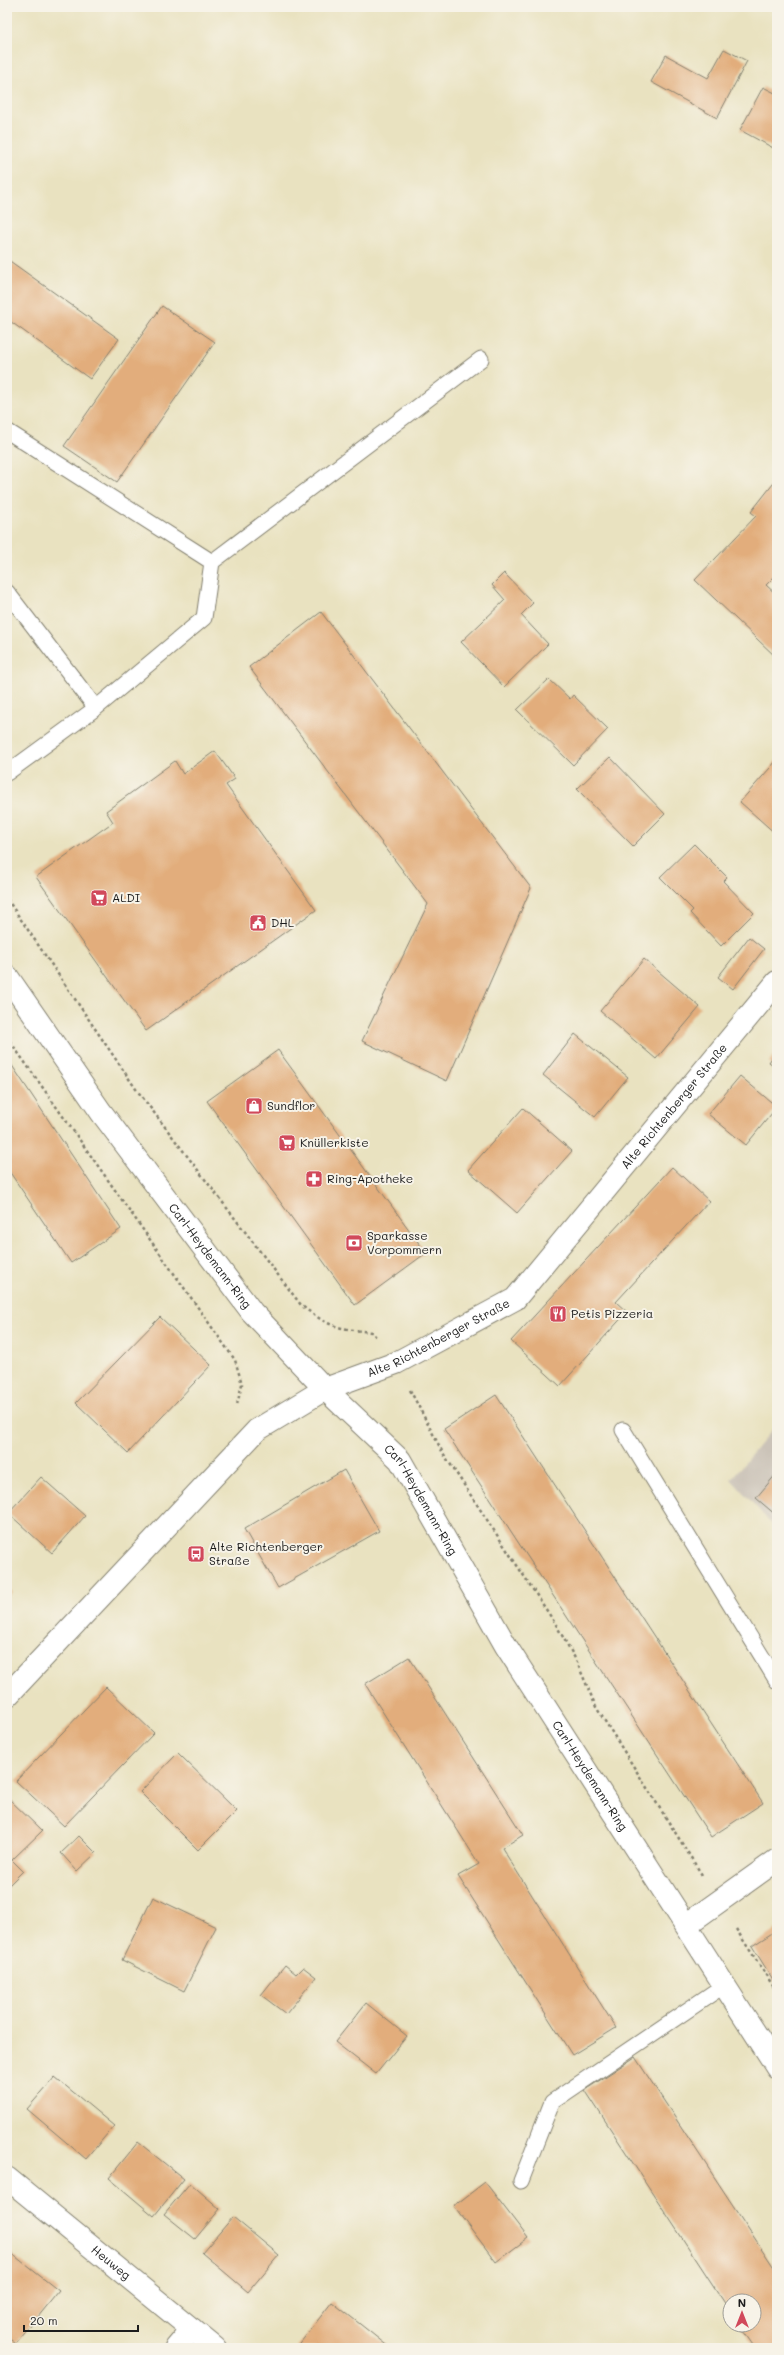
<svg xmlns="http://www.w3.org/2000/svg" width="784" height="2355" font-family="Mali,sans-serif">
	<style>
		.industrial { fill: #cbc3b8 }
		.building { fill: #e2ad7b }
		.lines { fill: none; stroke-linecap: round; stroke-linejoin: round }
		.service-casing { stroke: #827f6e; stroke-width: 17 }
		.minor-casing { stroke: #827f6e; stroke-width: 24 }
		.secondary-casing { stroke: #827f6e; stroke-width: 24 }
		.path { stroke: #827f6e; stroke-width: 2.5; stroke-dasharray: 3 3; stroke-linecap: butt }
		.service { stroke: #fff; stroke-width: 15 }
		.minor { stroke: #fff; stroke-width: 22 }
		.secondary { stroke: #fff; stroke-width: 22 }
		.labels { text-anchor: middle; stroke-width: 4; stroke-linejoin: round; paint-order: stroke }
		.poi-label { font-size: 12px; fill: #1c1c1c; stroke: #f7f3e8; text-anchor: start }
		.street-label { font-size: 12px; fill: #1c1c1c; stroke: #f7f3e8 }
	</style>
	<rect width="100%" height="100%" fill="#f7f3e8"/>
	<filter id="ink" filterUnits="userSpaceOnUse"><feTurbulence type="fractalNoise" baseFrequency=".025" numOctaves="2"/><feDisplacementMap in="SourceGraphic" scale="8" xChannelSelector="R" yChannelSelector="G"/><feConvolveMatrix kernelMatrix="1 2 1 2 8 2 1 2 1" color-interpolation-filters="sRGB"/></filter>
	<filter id="wash" filterUnits="userSpaceOnUse"><feTurbulence type="fractalNoise" baseFrequency=".012" numOctaves="4" result="noise"/><feDisplacementMap in="SourceGraphic" scale="16" xChannelSelector="R" yChannelSelector="G"/><feGaussianBlur stdDeviation="0.9" result="paint"/><feColorMatrix in="noise" values="0 0 0 0 0 0 0 0 0 0 0 0 0 0 0 0 0 1.4 0 .05"/><feComposite in="paint" operator="in"/></filter>
	<g filter="url(#wash)">
		<rect width="100%" height="100%" fill="#e9e2c0"/>
		<!-- industrial -->
		<path class="industrial" d="M777,1424V1530L731,1479Z"/>
		<g id="blocks">
			<!-- building -->
			<path class="building" d="M724,49L747,61L717,118L651,82L666,55L708,78Z
				M763,87L777,94V150L740,130Z
				M7,259L119,339L90,379L7,319Z
				M162,306L215,342L117,482L64,446Z
				M777,479V574L766,585L777,595V658L695,580L756,516L751,512Z
				M504,573L533,603L521,615L548,644L504,687L461,642L505,600L492,585Z
				M321,612L531,888L447,1081L362,1041L428,904L249,667Z
				M549,679L570,699L573,695L608,729L573,765L517,710Z
				M215,751L235,779L226,785L316,910L146,1031L36,877L113,822L106,811L175,761L183,774Z
				M610,757L665,814L633,846L577,789Z
				M777,760V835L740,802Z
				M694,844L727,877L723,881L754,913L721,946L690,913L693,910L660,877Z
				M749,937L764,949L733,989L718,977Z
				M644,959L700,1007L656,1059L600,1011Z
				M575,1034L628,1077L595,1117L543,1075Z
				M278,1050L426,1253L355,1305L207,1101Z
				M777,1051V1068L769,1062Z
				M7,1058L121,1229L71,1263L7,1168Z
				M740,1076L777,1107L746,1145L708,1114Z
				M523,1108L572,1151L517,1213L468,1170Z
				M672,1167L709,1201L616,1302L627,1312L560,1386L511,1341Z
				M160,1317L211,1365L128,1453L76,1403Z
				M496,1395L763,1803L711,1837L444,1429Z
				M344,1470L379,1531L278,1588L244,1529Z
				M777,1473V1516L756,1498Z
				M41,1477L85,1516L52,1553L8,1513Z
				M7,1588L12,1592L7,1597Z
				M409,1657L523,1835L502,1848L616,2028L572,2055L458,1876L479,1864L365,1684Z
				M106,1687L154,1733L64,1826L16,1781Z
				M178,1753L237,1811L198,1850L140,1792Z
				M7,1797L42,1831L12,1860L23,1871L7,1887Z
				M79,1836L96,1853L77,1871L61,1853Z
				M153,1897L216,1927L184,1991L122,1960Z
				M777,1930V1986L752,1946Z
				M285,1965L296,1974L303,1967L316,1977L286,2014L261,1995Z
				M366,2003L407,2036L376,2074L335,2042Z
				M635,2057L777,2272V2348H755L739,2325H754V2301H730V2311L585,2090Z
				M55,2077L114,2126L86,2159L27,2109Z
				M138,2142L184,2179L154,2216L109,2178Z
				M485,2182L528,2238L496,2262L454,2206Z
				M190,2183L220,2209L195,2239L164,2214Z
				M233,2217L279,2255L248,2292L202,2253Z
				M11,2253L59,2291L16,2344L7,2337V2258Z
				M332,2302L365,2328L390,2348L297,2347Z"/>
		</g>
	</g>
	<g filter="url(#ink)">
		<use href="#blocks" fill-opacity="0" stroke="#827f6e" stroke-width="1"/>
		<g class="lines">
			<!-- service casing -->
			<g class="service-casing">
				<path id="service" d="M7,431L212,562L204,618L96,708L7,773
					M212,562L481,359
					M7,592L96,708
					M623,1430L777,1681
					M521,2181L552,2102L726,1984"/>
			</g>
			<!-- minor casing -->
			<g class="minor-casing">
				<g id="minor">
					<path id="s1" d="M7,1696L257,1430L325,1389L396,1363L515,1299L777,982"/>
					<path d="M686,1925L777,1860"/>
					<path id="s2" d="M7,2178L215,2348"/>
					<path d="M176,2348L192,2329"/>
				</g>
			</g>
			<!-- secondary casing -->
			<g class="secondary-casing">
				<g id="secondary">
					<path id="s3" d="M7,976L101,1112L252,1312L325,1389L400,1460L506,1646L777,2067"/>
				</g>
			</g>
			<!-- path -->
			<path class="path" d="M7,899L136,1089L301,1305C328,1327 339,1329 372,1332L376,1337
				M7,1037L235,1360L242,1384L237,1405
				M410,1390L443,1453L555,1623L576,1660L596,1707L702,1875
				M736,1929L777,1992"/>
			<!-- service -->
			<use href="#service" class="service"/>
			<!-- minor -->
			<use href="#minor" class="minor"/>
			<!-- secondary -->
			<use href="#secondary" class="secondary"/>
		</g>
	</g>
	<!-- icons -->
	<defs>
		<g id="supermarket-square" transform="scale(0.9)"><rect x="-9" y="-9" width="18" height="18" rx="4" fill="#d1495b" stroke="#f7f3e8"/><path d="M-6-5.5h2.5l.6 2H6L4.5 2H-2.5L-4.4-4H-6ZM-1.5 3.2a1.3 1.3 0 1 0 .1 0ZM3 3.2a1.3 1.3 0 1 0 .1 0Z" fill="#fff"/></g>
		<g id="civic-square" transform="scale(0.9)"><rect x="-9" y="-9" width="18" height="18" rx="4" fill="#d1495b" stroke="#f7f3e8"/><path d="M-.6-6.5H3V-4.5H.6V-3L4-1V1h2V6H-6V1h2V-1L-.6-3ZM-1.2 2.5V6h2.4V2.5Z" fill="#fff"/></g>
		<g id="shop-square" transform="scale(0.9)"><rect x="-9" y="-9" width="18" height="18" rx="4" fill="#d1495b" stroke="#f7f3e8"/><path d="M-5-2.5h2.3a2.7 3.5 0 0 1 5.4 0H5L5.5 6h-11ZM-1.5-2.5h3a1.5 2.3 0 0 0-3 0Z" fill="#fff"/></g>
		<g id="pharmacy-square" transform="scale(0.9)"><rect x="-9" y="-9" width="18" height="18" rx="4" fill="#d1495b" stroke="#f7f3e8"/><path d="M-2-6h4v4h4v4h-4v4h-4v-4h-4v-4h4Z" fill="#fff"/></g>
		<g id="bank-square" transform="scale(0.9)"><rect x="-9" y="-9" width="18" height="18" rx="4" fill="#d1495b" stroke="#f7f3e8"/><path d="M-6-4H6V4H-6ZM0-2.3a2.3 2.3 0 1 0 0 4.6a2.3 2.3 0 1 0 0-4.6Z" fill="#fff"/></g>
		<g id="restaurant-square" transform="scale(0.9)"><rect x="-9" y="-9" width="18" height="18" rx="4" fill="#d1495b" stroke="#f7f3e8"/><path d="M-5-6h1v4h1v-4h1v4h1v-4h1v5L-1.5 .5V6h-2V.5L-5-1ZM5-6V6H3V1.5H1.5Q1.5-4 5-6Z" fill="#fff"/></g>
		<g id="bus-square" transform="scale(0.9)"><rect x="-9" y="-9" width="18" height="18" rx="4" fill="#d1495b" stroke="#f7f3e8"/><path d="M-5-6H5V4H4V6H2V4H-2V6H-4V4H-5ZM-3.5-4V0h7V-4ZM-3.5 1.2v1.5H-2V1.2ZM2 1.2v1.5H3.5V1.2Z" fill="#fff"/></g>
	</defs>
	<g fill-rule="evenodd">
		<use href="#supermarket-square" x="99" y="898"/>
		<use href="#civic-square" x="258" y="923"/>
		<use href="#shop-square" x="254" y="1106"/>
		<use href="#supermarket-square" x="287" y="1143"/>
		<use href="#pharmacy-square" x="314" y="1179"/>
		<use href="#bank-square" x="354" y="1243"/>
		<use href="#restaurant-square" x="558" y="1314"/>
		<use href="#bus-square" x="196" y="1554"/>
	</g>
	<g class="labels">
		<!-- poi labels -->
		<g class="poi-label">
			<text x="112" y="902">ALDI</text>
			<text x="271" y="927">DHL</text>
			<text x="267" y="1110">Sundflor</text>
			<text x="300" y="1147">Knüllerkiste</text>
			<text x="327" y="1183">Ring-Apotheke</text>
			<text x="367" y="1240">Sparkasse<tspan x="367" dy="14">Vorpommern</tspan></text>
			<text x="571" y="1318">Petis Pizzeria</text>
			<text x="209" y="1551">Alte Richtenberger<tspan x="209" dy="14">Straße</tspan></text>
		</g>
		<!-- street labels -->
		<g class="street-label">
			<text dy="4" stroke="none"><textPath href="#s1" startOffset="905">Alte Richtenberger Straße</textPath></text>
			<text dy="4" stroke="none"><textPath href="#s3" startOffset="346">Carl-Heydemann-Ring</textPath></text>
			<text dy="4" stroke="none"><textPath href="#s1" startOffset="569">Alte Richtenberger Straße</textPath></text>
			<text dy="4" stroke="none"><textPath href="#s3" startOffset="670">Carl-Heydemann-Ring</textPath></text>
			<text dy="4" stroke="none"><textPath href="#s3" startOffset="994">Carl-Heydemann-Ring</textPath></text>
			<text dy="4" stroke="none"><textPath href="#s2" startOffset="134">Heuweg</textPath></text>
		</g>
	</g>
	<!-- margin -->
	<rect width="784" height="2355" fill="none" stroke="#f7f3e8" stroke-width="24"/>
	<!-- north arrow -->
	<g transform="translate(742 2313)"><circle r="19" fill="#f7f3e8" stroke="#9f9d96"/>
	<path d="M0-3L7 15L0 10L-7 15Z" fill="#d1495b"/>
	<text y="-6" font-size="11" font-weight="bold" text-anchor="middle" fill="#1c1c1c">N</text>
	</g>
	<!-- scale -->
	<path d="M24 2325v6h114v-6" fill="none" stroke="#1c1c1c" stroke-width="2"/>
	<text x="30" y="2325" font-size="12" fill="#1c1c1c" stroke="#f7f3e8" stroke-width="3" paint-order="stroke">20 m</text>
</svg>
